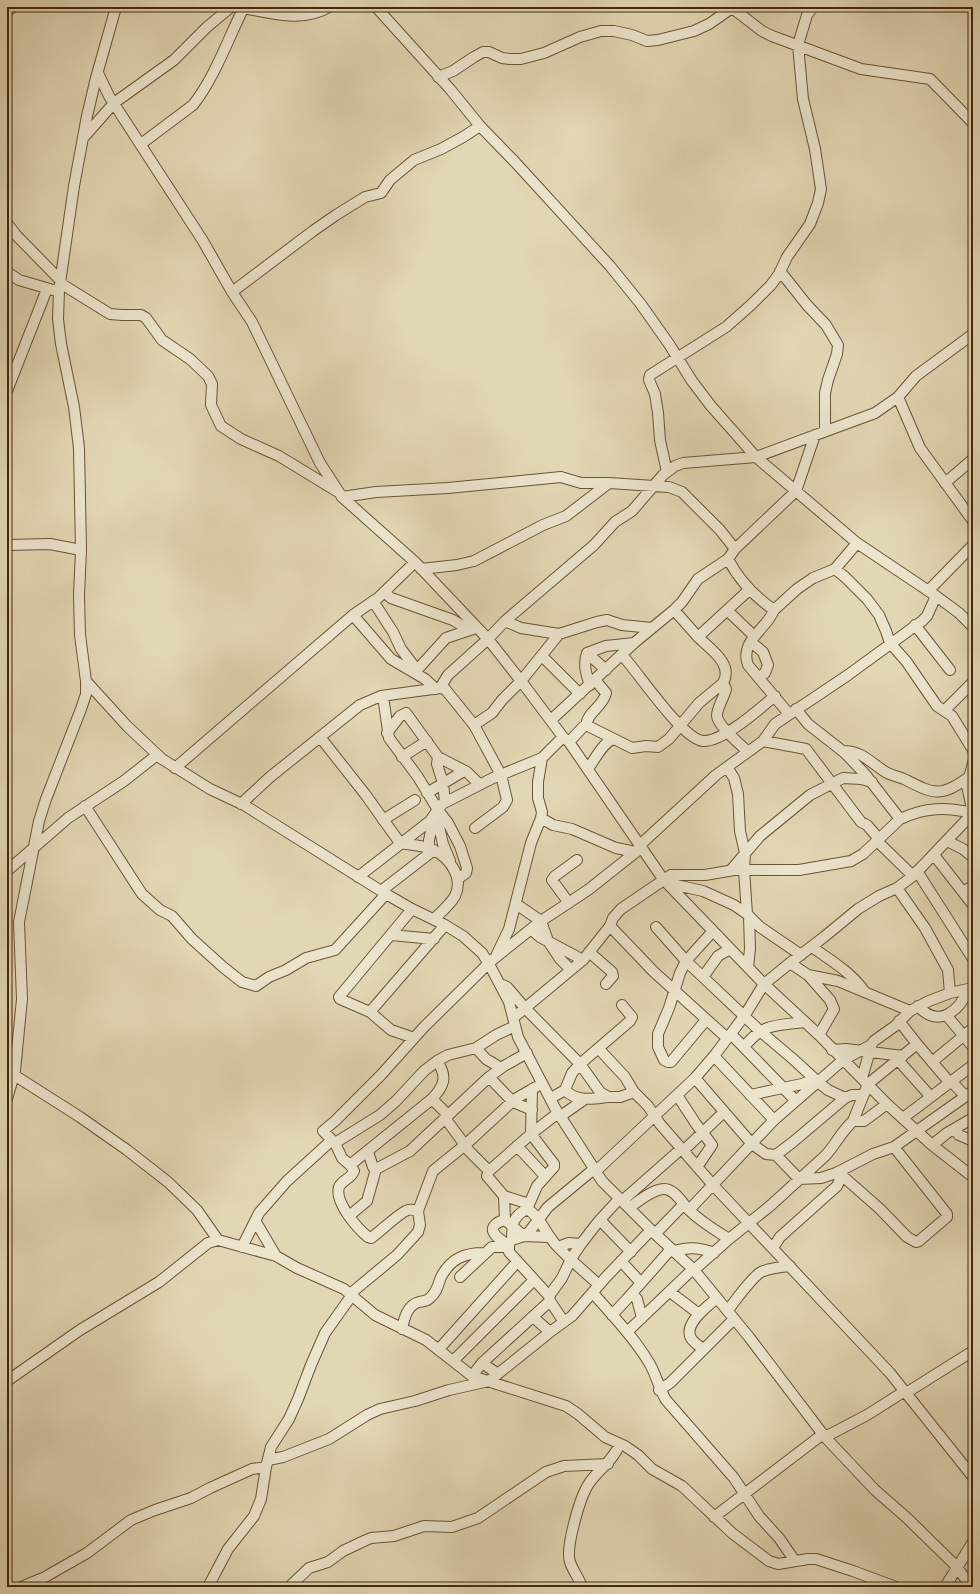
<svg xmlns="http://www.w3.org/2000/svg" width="980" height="1594" font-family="'IM FELL DW Pica',serif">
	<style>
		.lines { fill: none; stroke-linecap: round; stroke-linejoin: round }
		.minor-casing { stroke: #6b5436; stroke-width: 12 }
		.minor { stroke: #ece5ce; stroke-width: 10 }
	</style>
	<rect width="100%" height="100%" fill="#e2d7b4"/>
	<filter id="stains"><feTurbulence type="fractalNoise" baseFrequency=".005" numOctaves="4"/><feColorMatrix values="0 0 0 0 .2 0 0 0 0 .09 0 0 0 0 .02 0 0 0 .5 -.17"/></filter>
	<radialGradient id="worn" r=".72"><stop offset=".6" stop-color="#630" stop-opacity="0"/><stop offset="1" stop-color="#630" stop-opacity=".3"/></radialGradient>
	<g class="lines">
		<!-- minor casing -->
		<g class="minor-casing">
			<path id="minor" d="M376,7L450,89L480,126L515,162L610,266L640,303L669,344L692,381L711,406L756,457L857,543L936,596L959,613L973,627
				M731,7L762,31L772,36L861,69L930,79L973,123
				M243,8C271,13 303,23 329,7
				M7,11L13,7
				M98,73L109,96L203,241L232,292L252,322L320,463L342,497L415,562L488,639L521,681L563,737L569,742L663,879L764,984L819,1035L887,1104L932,1145L973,1177
				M438,77L453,71L474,57L483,52H489L502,58L510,59H521L544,53L580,37L601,31H614L632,35L647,41L658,40L694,31L709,24L732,8
				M84,137L114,103L174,60L207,27L231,7
				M141,144L193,105C215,77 228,39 244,7
				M7,223L16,235L60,280
				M780,271L807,305L826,325L838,345L837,354L828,380L825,393V431
				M7,272L19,280L53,290
				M60,283L110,314L122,315H141L146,318L162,340L190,359L208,376L212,384L211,405L221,426L241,439L279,456L338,492
				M232,292L313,231L336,215L365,197L381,193L390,180L414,160L441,149L463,137L480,126
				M7,391L47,289
				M898,397L920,448L973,521
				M667,472L660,440L658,413L655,394L649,380L650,375L726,327L752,304L771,285L779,274L787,257L810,224L818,203L821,189L815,149L803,99L798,45L807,15L813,7
				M945,483L973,459
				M342,497L376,492L448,488L561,477L581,483H609L669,487L682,492L720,530L735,549
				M7,545L50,544L81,550
				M728,559C739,580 755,597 774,610C767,629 739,641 748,665L789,714
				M421,569L457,565L474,561L543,525L566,516L609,483
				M835,569L845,577L867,599L879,615L886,631L890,643L906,661L937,706L952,716L973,750
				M929,590L973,545
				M384,592L391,598L453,620L469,630
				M373,601L393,632L401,649L417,670
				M674,610L698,637L749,590
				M774,610L797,589L813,578L835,569L857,543
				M728,611L754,636
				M353,615L391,659L425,679L436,689
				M505,621L594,545L615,522L632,511L663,475L675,466L683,463L756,457L875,413L898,397L916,376L973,334
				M915,625L950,670
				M698,637C710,649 734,664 723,683
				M751,642L763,652L768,665L765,673L759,677
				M587,653L606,670
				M622,655C638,672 682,739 703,741C723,742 759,709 775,696
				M542,656L580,694
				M417,674V670L446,638L473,629
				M86,681L127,726L162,759L210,789L244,805L386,894L412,909L445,925L463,936L482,953L489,964L509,1002L518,1037L555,1108L602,1181L651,1230L694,1270L749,1337L825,1437L875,1490L907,1518L957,1567L971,1587
				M590,685C586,674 583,664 587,653L606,646L634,643
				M440,688L448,675L488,639L505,621L521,628L559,634L597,622L607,620L622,625L652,628
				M383,696L389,738L418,777L438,810L448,823L460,846L467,868L466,873L458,879
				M796,709L808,724L845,753L865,774L900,819C926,807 945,807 973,813
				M945,710L973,682
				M551,720L634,643L674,610L682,602L698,579L728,559L735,549L796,491L815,435
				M474,725L501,775L507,800L503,807L475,828
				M586,725C588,711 603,707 606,693L595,680
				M387,733L400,716L406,713L438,757L467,772L479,784
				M763,741L806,749L861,822L867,825L879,839
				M569,742L583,727L586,725L632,748L646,746L658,747L669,739L699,703L723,683L726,689C724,698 717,707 717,716C718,726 740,744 747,751
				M843,751C861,751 869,761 884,771C889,775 897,776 904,779C934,794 940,798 969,777
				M402,757L427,741
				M438,757L437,764L443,783L445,802
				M727,767L734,778L738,794L740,831L745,853L744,870L747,914
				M175,768L353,615L378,598L415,562
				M588,769C595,759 602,744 613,739
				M427,793L464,771
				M241,804L270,777L320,737
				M85,806L142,894L160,910L172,916L192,939L223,967L242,982L256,986L269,977L286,970L306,958L335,950L386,894
				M973,813L967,786L973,763
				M436,814L443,844L450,861
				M541,818L553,825L572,829L616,848L636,852
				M383,820L415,800
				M877,841L913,876
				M947,841L963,849L973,857
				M640,845L716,775L763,741L775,724L848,675L922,621L927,616L936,596
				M429,849V840L434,818
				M934,855L973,905
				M731,870L760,836L810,795L843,778L861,779L872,782
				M7,871L68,818L124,781L157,755
				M917,871L973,959
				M358,877L430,821L442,804L493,778L542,758L563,737
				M667,883L703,891L734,905L747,914L760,927L801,955
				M897,888L925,928L948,970L950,993
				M381,891L434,850
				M963,892L973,886
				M569,903L552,880L555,876L577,860
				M516,904L541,921L548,941L560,959L571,970
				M412,909L339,997L340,999L370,1012L391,1030L414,1038
				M434,919C440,913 450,905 455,896C464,877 450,859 434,850C424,845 411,845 400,843L365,794L320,737L360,705L381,696L440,688L445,689L474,725L492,713L502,700L521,681L559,634
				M610,926L654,972L727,1038
				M656,927L686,961L760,1031L793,1059L818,1082L828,1090L845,1098
				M531,929L540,937L583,960
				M391,935L434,939
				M812,947C830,960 851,972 864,991
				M589,952L612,972L613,976L606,984
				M497,954L509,929L531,843L541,818L542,812L538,798V782L542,758
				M790,963L824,937L858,909L879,896L897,888L913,876L973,813
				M748,967L750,949L749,916
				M808,975L830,1000L834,1009L819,1035
				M703,977L718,956L730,949
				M503,985L507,987L525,1008L580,1064L600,1092L608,1097H620L634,1092L648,1106L660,1124L713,1185L890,1373L973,1477
				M918,1006C938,1029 960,1011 968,989
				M370,1012L445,925
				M947,1016L973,1047
				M513,1018L583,960L610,926L613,918L621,909L671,875H705L734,870H799L851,861L863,854L900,819
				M706,1020L671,1062H668L664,1060L658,1047V1034L669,1008L680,973L686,961L713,931
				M899,1021L917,1044L950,1083
				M731,1034L796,1101
				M744,1047C763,1023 776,1026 804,1022
				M476,1048L486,1059L501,1068
				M599,1049L625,1077L634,1092
				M832,1050L846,1049L903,1056
				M714,1056L774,1120
				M898,1060L931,1097
				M437,1061C448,1077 444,1086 432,1099L350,1165L342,1158L335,1143L380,1115L396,1101L424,1071L437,1061L448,1055L476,1048L496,1035L515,1026
				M932,1062L973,1028
				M14,1075L80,1117L127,1150L168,1182L197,1210L218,1240
				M489,1077L513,1102L532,1110
				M695,1078L752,1144L766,1154L776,1155L799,1179L821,1178L836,1173L873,1154L894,1147L973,1091
				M862,1078L871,1047
				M951,1081L965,1096
				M565,1090C576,1102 593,1099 608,1097
				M677,1095L696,1124L712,1145L697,1167
				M750,1095L802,1084L815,1079
				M551,1098L565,1090L572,1073L580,1064L630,1021L632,1017L622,1005
				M7,1099L15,1071L22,999L19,922L39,821L46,799L81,709L86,694V681L80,635L79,595L81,550L79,448L74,407L61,344L58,319L59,290L74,186L87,116L96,78L116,7
				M432,1099L448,1115
				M561,1118L565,1113L585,1099
				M903,1118L973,1065
				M853,1121L868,1084L917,1044
				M954,1129L959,1135L973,1141
				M335,1143L323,1131L335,1121L381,1075L424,1027L491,961L541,921L588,890L641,848
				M932,1145L947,1133L973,1118
				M517,1146L545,1176
				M683,1151L724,1112
				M368,1152L373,1167L376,1169L410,1151L489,1077L504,1066L527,1053
				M776,1155L793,1142L845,1098L852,1095H863
				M350,1165L354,1171C351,1179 342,1180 339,1187C334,1202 358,1229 368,1237L371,1238C380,1232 400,1212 408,1210C411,1209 414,1210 418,1211
				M489,1171L469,1151L465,1145L515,1099L536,1087
				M596,1171L695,1078L714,1056L745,1015L764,984L790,963L808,975L838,981L910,1011
				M838,1172L880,1209L907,1237L916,1242L919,1241L947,1217V1214L894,1147
				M504,1196L505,1220
				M622,1201L681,1149
				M529,1204L504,1196L487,1176L489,1171L531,1134L532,1089
				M629,1208C637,1202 653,1189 664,1189C675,1189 682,1203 689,1210C701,1222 715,1230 729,1239
				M527,1209L537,1186L554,1167V1164L531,1134L558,1113
				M689,1210L774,1120L843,1060L871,1045L874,1041L895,1026L910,1011L929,1001L950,993L968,989L973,987
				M349,1216L367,1201L376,1169
				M600,1220L631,1252
				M256,1222L276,1256
				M655,1234L684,1204
				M512,1240C512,1224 512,1217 527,1209C539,1215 546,1234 556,1245C569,1259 585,1272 599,1285
				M508,1245C503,1241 489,1234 494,1226C497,1222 500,1221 505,1220L524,1236L549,1237
				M242,1247L259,1213L287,1181L332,1140
				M558,1247L569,1243L581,1244
				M773,1248L780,1237L837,1186L842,1175
				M674,1251C688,1247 699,1247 714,1253
				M621,1261L641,1283
				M694,1270L729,1239L770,1206L825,1156C836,1144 841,1132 853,1121H864L887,1104
				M460,1277L492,1247H508
				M670,1292L699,1314
				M593,1293C612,1315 633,1336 648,1361C656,1373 658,1387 666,1400L734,1478L759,1516L779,1538L795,1561
				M350,1294L397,1255L418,1232L420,1225L418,1211L433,1171L465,1145L445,1118
				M632,1294L637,1299L642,1318
				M549,1296L509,1252V1243L512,1240L524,1236L529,1232L548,1207L594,1169
				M728,1310C736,1300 751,1278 761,1272C770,1268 780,1267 790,1266
				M612,1315L627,1299L671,1249
				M533,1317L550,1332
				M564,1322L550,1301L549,1296L562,1278L571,1259L581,1244L598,1222L619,1199
				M402,1329C404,1319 407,1305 419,1302C423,1301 426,1302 430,1298C437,1292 438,1285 441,1277C451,1258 465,1253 484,1253
				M627,1332L693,1269
				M439,1349L517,1262
				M703,1349C699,1346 693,1342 691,1338C683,1324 708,1306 717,1298
				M453,1361L534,1280
				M482,1363L498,1374
				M472,1376L482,1363L550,1301
				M7,1381L80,1330L159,1282L208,1243L218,1240L276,1256L297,1268L344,1289L375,1315L426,1340L472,1376L566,1406L578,1414L605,1437L625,1446L638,1455L652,1469L682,1486L732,1533L769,1561L778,1564L808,1559H816L853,1571L896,1587
				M659,1390L670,1383L734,1319
				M906,1393L973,1351
				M825,1437L867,1415L905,1391
				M268,1460L283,1457L329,1439L367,1415L380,1409L415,1401L449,1390L489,1381L550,1332L572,1316L606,1277L651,1230
				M714,1517L823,1434
				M21,1587L45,1577L87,1553L131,1520L155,1510L191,1498L210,1488L252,1469L266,1467
				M208,1587L228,1549L254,1516L261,1499L266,1467L271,1447L289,1419L298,1399L311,1365L325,1333L352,1295
				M289,1587L309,1568L328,1562L343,1551L364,1541L371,1538L394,1536L424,1526L452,1527L478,1518L546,1472L564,1466L608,1464
				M582,1587C579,1578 573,1571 570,1562C565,1548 580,1498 588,1485C598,1469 611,1464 620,1444
				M945,1587L973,1542"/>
		</g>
		<!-- minor -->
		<use href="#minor" class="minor"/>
	</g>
	<!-- margin -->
	<rect width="980" height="1594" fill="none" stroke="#e2d7b4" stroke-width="24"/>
	<rect x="8" y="8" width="964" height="1578" fill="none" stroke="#43280c" stroke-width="2"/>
	<rect x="12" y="12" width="956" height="1570" fill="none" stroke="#43280c"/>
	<rect width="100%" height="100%" filter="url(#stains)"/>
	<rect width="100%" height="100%" fill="url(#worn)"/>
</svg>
